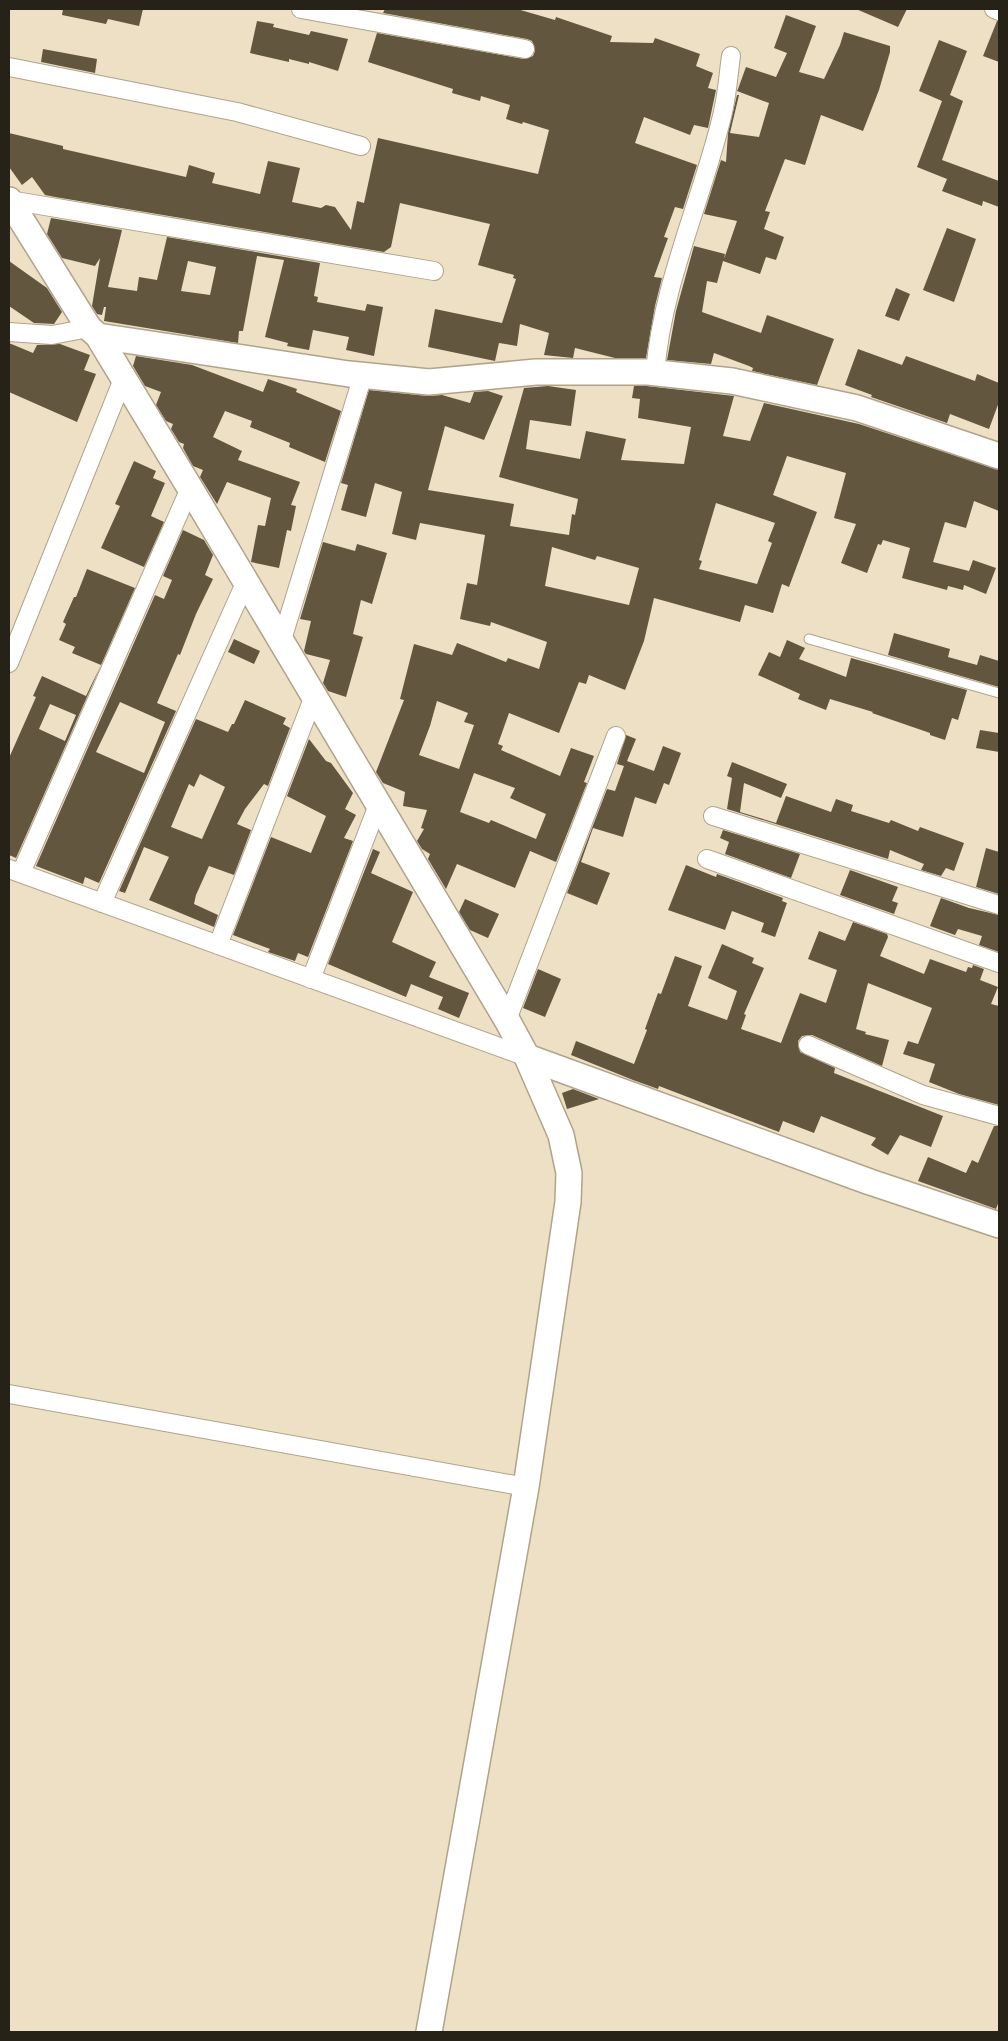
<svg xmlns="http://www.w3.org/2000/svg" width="1008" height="2041" font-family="Roboto,sans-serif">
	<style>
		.building { fill: #62563f; fill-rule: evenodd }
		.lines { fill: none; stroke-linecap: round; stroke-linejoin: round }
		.lane-casing { stroke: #b0a38a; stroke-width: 11 }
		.street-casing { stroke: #b0a38a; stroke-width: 20 }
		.secondary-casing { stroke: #b0a38a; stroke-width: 28 }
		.lane { stroke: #fff; stroke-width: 9 }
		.street { stroke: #fff; stroke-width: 18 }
		.secondary { stroke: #fff; stroke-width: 25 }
	</style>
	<rect width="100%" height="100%" fill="#eee0c5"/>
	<!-- building -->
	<path class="building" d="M63,9H143L139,26L108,19L106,24L62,15Z
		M385,9H517L555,20L556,17L612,36L610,42L653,43L655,38L700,54L696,66L713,73L708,88L716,90L708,128L694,125L690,135L644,117L635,143L697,165L683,209L675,207L664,237L668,238L654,277L662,278L655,306L646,358H615L575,348L573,358L544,355L549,333L520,324L517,346L499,343L495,361L428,347L435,309L502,323L516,279L513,278L514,275L478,265L490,224L400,203L391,247L384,252L55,197L45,195L32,177L22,185L9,167V133L63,146V149L186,177L189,165L215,173L212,183L260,194L268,161L300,168L292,202L321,208L326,205L335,207L351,230L357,201L364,203L378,138L538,174L549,130L523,122L522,124L506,119L510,105L481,96L480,101L452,93L453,89L368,62L377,33L524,59L533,56L535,51L532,41L527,39L383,13Z
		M856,9H907L898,27Z
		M786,15L816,26L799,72L824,79L840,45L844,32L890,46V52L879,90L863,131L821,115L805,165L785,159L765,211L770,212L764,229L784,237L776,260L766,257L760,274L723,261L717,283L707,281L702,312L761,333L767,315L834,339L817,385L752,371L753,368L749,366L714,353L711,364L667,360L676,311L694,246L725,254L724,259L737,221L704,214L721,160L726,162L728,133L737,95H739L730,133L759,137L769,103L737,91L738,89L746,67L776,77L787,53L774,48Z
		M257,21L274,24L273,27L309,35L311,31L348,39L338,71L309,62V64L289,59V62L250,53Z
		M997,21H999V62L983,56Z
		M939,40L967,51L950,95L963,101L942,160L999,181V207L983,201L982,206L942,191L947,179L917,167L942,101L919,91Z
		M43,49L97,59L95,73L41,62Z
		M51,218L122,230L108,287L137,291L139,277L157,280L167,237L320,263L314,296L318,297L317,302L365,311L367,304L383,307L374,356L346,350L349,337L313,330L309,350L287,346L288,343L265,337L284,260L257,256L243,331H239L238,343L104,321L106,307H104L102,315L97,314L92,306L100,258L95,266L62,258L47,234ZM188,261L216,267L210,295L181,291Z
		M947,228L976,239L954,302L923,290Z
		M9,261L47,288L62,312L54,324L34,323L9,306Z
		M896,288L910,294L899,321L885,316Z
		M9,343L33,353L37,345L60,344L90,355L84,370L96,374L77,422L9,392Z
		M858,349L902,365L906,356L975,381L977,374L999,383V402L989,429L950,414L947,423L871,397L872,395L845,385Z
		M136,356L192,365L263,392L268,379L297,389L296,392L341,411L325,462L289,447L290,443L250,427L252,421L225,411L213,437L242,451L238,460L300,482L291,505L296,506L291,531L287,530L279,568L251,562L258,525L265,526L271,498L227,482L217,504L200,477L203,470L193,466L183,448L184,444L179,442L171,429L173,424L166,421L156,405L161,392L145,386L133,366Z
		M548,386L576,390L571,426L530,420L526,449L580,459L586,431L626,439L621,460L684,464L691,427L638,418L640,399L632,398L634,386H647L734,396L723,436L750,441L764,403L859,424L999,470V511L974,501L966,528L945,522L933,562L969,571L973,560L996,568L986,594L964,585L963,590L948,586L947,590L902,578L910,548L883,540L881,545L878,544L867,573L841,563L856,524L834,518L846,473L787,456L773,495L817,512L789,587L782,584L773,613L745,605L740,622L654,598L644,641L625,690L589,675L586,684L579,682L559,733L509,713L498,744L503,746L501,750L560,776L571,748L594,756L584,782L587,783L556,862L530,851L515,888L457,864L446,889L428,859L430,854L422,849L417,841L424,829L421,828L427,810L403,806L405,792L383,783L376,772L404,700L400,699L414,644L452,655L457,643L506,662L508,658L539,669L547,642L491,622L490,626L460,619L467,583L477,585L485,535L420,523L416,540L392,534L402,492L375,483L366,517L341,510L348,485L341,483L369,390L428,396L442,395L470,403L474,392L488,391L503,396L484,440L445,426L428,490L514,504L510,526L569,535L572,514L575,515L578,499L499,477L524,388ZM716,503L775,523L768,541L772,543L757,584L699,569L702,561L699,560ZM552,547L595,560L597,556L639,568L629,605L545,586ZM437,701L468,713L464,722L474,725L459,769L419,755L430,726ZM474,773L515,788L510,798L546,814L536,839L491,820L489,823L460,812Z
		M134,461L156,471L153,478L165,483L151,516L164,522L144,567L101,548L120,506L115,504Z
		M183,530L204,540L213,555L205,575L213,579L196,614L180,655L178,654L157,703L176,711L99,883L85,877L83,884L36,866L155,595L164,599L172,580L163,576ZM120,702L165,722L144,773L96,752Z
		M323,542L355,551L357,544L387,553L372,604L361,600L353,634L363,637L346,697L328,691L323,683L330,660L306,654L304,651L311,621L300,619Z
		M87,569L135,588L16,858L9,855V758L36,697L33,696L42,676L86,696L101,665L72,653L75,647L59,640L66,624L63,622L74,597H76ZM50,704L76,715L65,741L39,729Z
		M894,633L950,649L948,657L977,665L980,655L999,661V687L888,655Z
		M234,639L260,651L254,664L228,652Z
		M787,640L805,648L799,659L846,677L851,658L967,690L958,720L952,718L945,740L930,735V733L872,713L873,712L830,699L826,710L798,699L800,694L758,675L769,652L780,657Z
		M245,700L286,718L283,724L290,728L268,786L264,784L245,809L237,824L251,830L234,875L209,866L196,895L194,904L218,915L214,927L149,900L169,857L144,847L125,893L119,891L196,719L228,732L232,724H234ZM200,774L225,787L202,839L171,827L189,784L194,787Z
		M980,730L999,733V752L976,748Z
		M626,735L636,739L627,761L654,771L663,746L681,753L669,785L664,783L656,804L635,797L623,837L593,828L581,862L610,873L597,905L567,893L607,789L615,791L624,766L617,764Z
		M309,739L326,761L331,763L353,793L345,809L356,815L344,838L353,841L308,957L298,953L295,961L268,952L270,949L233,935L271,837L311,853L326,816L287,796Z
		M732,762L787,784L781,798L744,783L740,812L776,823L786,796L831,812L836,799L853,805L851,811L889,823L891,820L918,831L920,827L964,843L954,871L946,868L941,876L921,870L924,864L890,850L888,859L727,809L732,778L727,776Z
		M723,830L800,854L791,878L725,854L729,842L720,838Z
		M986,848L999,852V894L976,887Z
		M373,849L380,852L371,873L413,892L392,942L436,962L429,977L469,993L459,1018L438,1009L443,997L411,984L406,997L328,964Z
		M686,865L716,877L717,874L783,898L782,901L787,903L775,937L761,932L764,923L732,911L725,930L668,910Z
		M850,870L898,887L892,901L898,903L894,914L840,895Z
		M941,898L969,908L999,915V952L979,945L982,936L958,929L955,935L930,926Z
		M465,899L499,914L488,938L470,930L459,912Z
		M853,922L887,934L888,937L880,956L924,974L930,959L966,972L968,967L972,968L973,965L984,969L980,980L998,987L991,1004L999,1006V1105L959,1094L929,1082L935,1064L903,1054L908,1041L918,1044L932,1008L868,983L856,1029L866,1032L865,1034L889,1040L882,1066L812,1035L802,1036L798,1041L800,1052L835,1068L834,1073L943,1116L931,1147L900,1135L888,1155L871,1145L876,1138L821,1116L814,1133L783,1121L779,1132L659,1086L658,1089L633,1080L571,1055L576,1041L634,1064L647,1030L645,1029L658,993L661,994L675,956L702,966L688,1006L727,1020L737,991L708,978L722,944L754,958L752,963L764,968L744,1014L746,1015L741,1029L781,1043L800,993L826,1003L837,970L808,959L819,931L845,941Z
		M538,969L561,979L545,1017L523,1008Z
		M573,1089L599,1099L567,1109L562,1093Z
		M994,1126H999V1201L996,1209L918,1181L928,1157L966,1173L972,1160L978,1163Z"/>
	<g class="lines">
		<!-- lane casing -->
		<g class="lane-casing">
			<path id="lane" d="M809,639L999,693"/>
		</g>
		<!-- street casing -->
		<g class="street-casing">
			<path id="street" d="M301,9L525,49
				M994,9L999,11
				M9,67L237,112L361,146
				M9,200L434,271
				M9,332L52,335L89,328
				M655,373C662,285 700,205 721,120C727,99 728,77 731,56
				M281,643L363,375
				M9,663L123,379
				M713,816L999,905
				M707,859L999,963
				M9,869L527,1057
				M21,873L190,488
				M102,903L246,581
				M218,945L314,696
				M311,979L378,805
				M507,1020L616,736
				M808,1045L923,1095L999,1116
				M9,1394L526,1487"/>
		</g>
		<!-- secondary casing -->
		<g class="secondary-casing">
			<path id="secondary" d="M9,200L89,328L98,336L349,374L429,382L536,372H648L732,381L857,408L999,456
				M98,336L190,488L507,1020L527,1057L561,1135L569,1173L568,1202L526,1487L429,2032
				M527,1057L870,1182L999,1225"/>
		</g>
		<!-- lane -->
		<use href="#lane" class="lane"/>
		<!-- street -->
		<use href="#street" class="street"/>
		<!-- secondary -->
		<use href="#secondary" class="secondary"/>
	</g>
	<!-- border -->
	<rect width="1008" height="2041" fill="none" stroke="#272218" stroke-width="20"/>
</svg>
